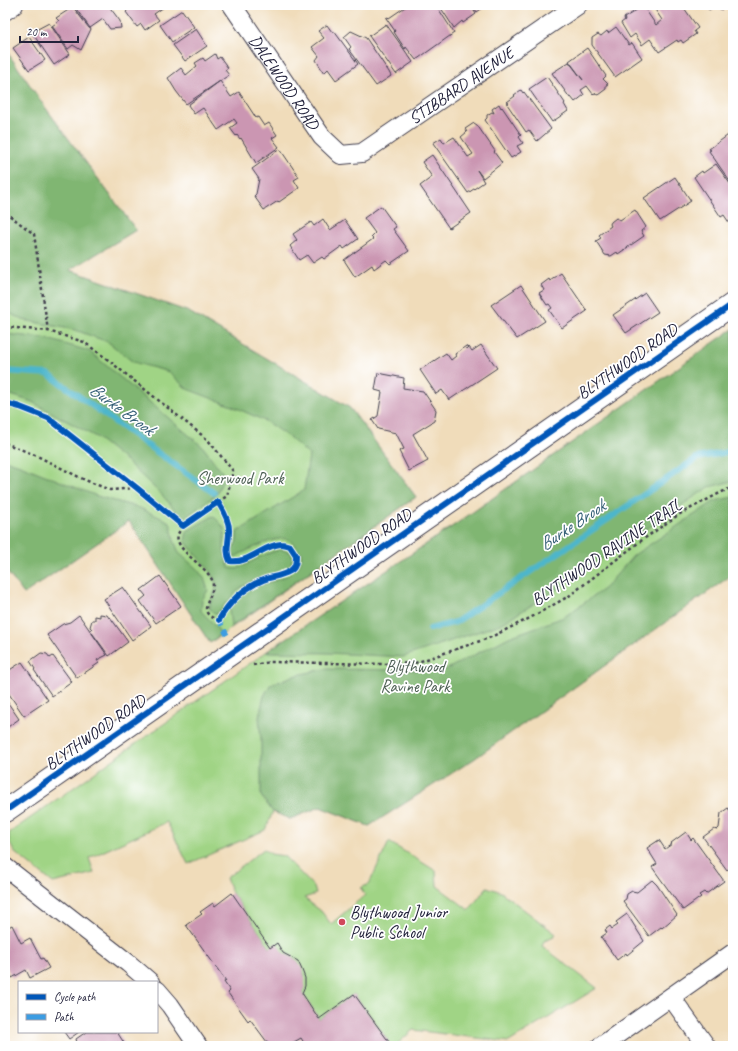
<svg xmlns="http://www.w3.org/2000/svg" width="738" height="1051" font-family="Caveat,sans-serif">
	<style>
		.green { fill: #a0d485; stroke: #617b60 }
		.forest { fill: #80b672; stroke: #516c56 }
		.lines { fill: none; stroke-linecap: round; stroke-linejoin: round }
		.stream { stroke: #4db6cb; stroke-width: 6 }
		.building { fill: #cb96b2 }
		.minor-casing { stroke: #413e4e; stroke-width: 20 }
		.tertiary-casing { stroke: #413e4e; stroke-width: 24 }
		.path { stroke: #413e4e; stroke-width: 2.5; stroke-dasharray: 3 3; stroke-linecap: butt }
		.minor { stroke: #fff; stroke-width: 18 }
		.tertiary { stroke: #fff; stroke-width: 22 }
		.quiet { stroke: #3c9ce2; stroke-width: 5; stroke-dasharray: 10 5; stroke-linecap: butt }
		.cycleway-casing { stroke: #fff; stroke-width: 8 }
		.cycleway { stroke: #0057b8; stroke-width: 6 }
		.poi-dot { fill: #d1495b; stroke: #fff; stroke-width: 1.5 }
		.labels { text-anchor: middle; stroke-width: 3.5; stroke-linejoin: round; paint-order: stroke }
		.street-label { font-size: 17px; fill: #22223b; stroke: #fff }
		.park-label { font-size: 17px; fill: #4e6055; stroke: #fff }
		.poi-label { font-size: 17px; fill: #22223b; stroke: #fff; text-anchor: start }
		.water-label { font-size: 18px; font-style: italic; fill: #335d75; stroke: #fff }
	</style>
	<rect width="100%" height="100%" fill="#fff"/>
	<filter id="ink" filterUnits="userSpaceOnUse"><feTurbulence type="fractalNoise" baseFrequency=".025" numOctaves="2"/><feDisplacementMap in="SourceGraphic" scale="8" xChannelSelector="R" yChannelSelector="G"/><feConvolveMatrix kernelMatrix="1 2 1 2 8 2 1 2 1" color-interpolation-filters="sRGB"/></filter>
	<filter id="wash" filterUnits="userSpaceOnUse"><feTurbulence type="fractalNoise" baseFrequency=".012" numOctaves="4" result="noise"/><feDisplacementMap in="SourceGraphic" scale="16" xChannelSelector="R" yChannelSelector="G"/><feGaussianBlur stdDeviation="0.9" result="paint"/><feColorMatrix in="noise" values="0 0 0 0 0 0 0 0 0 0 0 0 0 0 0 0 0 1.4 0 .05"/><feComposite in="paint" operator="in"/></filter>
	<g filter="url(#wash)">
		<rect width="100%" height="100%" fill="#f0dcba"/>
		<!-- green -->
		<path class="green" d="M5,49L45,107L136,230L70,270L189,312L350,408L416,497L210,643L129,521L24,594L5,569Z
			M733,329V574L474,759L369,826L320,807L290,819L273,812L265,830L188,864L167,822L89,858L94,873L53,883L14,852L9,841V833L266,652L456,524Z
			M389,842L436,871L437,886L469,910L487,887L501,892L556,934L552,938L544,941L542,946L597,988L509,1042L413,1030L395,1046H392L354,994L319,1019L302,993C307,981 305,966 294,958C290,956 285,955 282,952C280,950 279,946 277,944L270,948L232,893L226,878L264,849L271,854L284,856L314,887L316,894L304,898L321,911L331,924L365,895L361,888L369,884Z"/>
		<!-- forest -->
		<path class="forest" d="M5,49L45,107L136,230L70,270L189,312L350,408L416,497L231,627L229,609C234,603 240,596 246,591C261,580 299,581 301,558C302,553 299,550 296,547C294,544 291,541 287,539C276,536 245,551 235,557L231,554L237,540V532L304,490L309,455L290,438L265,421L232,406L187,389L169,372L133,362L108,342L75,330L23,320L5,311Z
			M733,329V481L709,487L545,597L501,624L403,657L327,653L266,652L456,524Z
			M5,334L44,338L89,351L203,447L225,476L216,495L183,519L162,495L126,461L96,437L32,402L5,393Z
			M5,460L20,465L97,496L140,508L170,522L174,540L179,553L197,569L204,578L208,590L202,600L201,611C208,619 216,625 221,634L210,643L129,521L24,594L5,569Z
			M733,497V574L474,759L369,826L320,807L290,819L273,812L261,796V739L259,717L264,696L270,685L293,676L324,669L410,670L447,669L509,637L564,617L605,588L634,555L715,501Z
			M213,516C231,532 222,530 224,550C225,555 228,562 229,568L237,569L264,555L280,549L291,552L293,557L290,568L260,578L240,588L216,615L210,609V603L217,586L210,570L195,554L185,541L187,531Z"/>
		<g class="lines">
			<!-- stream -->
			<path class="stream" d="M5,371L48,374L214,493
				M430,629L456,622L610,518L697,458L733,451"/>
		</g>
		<g id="blocks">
			<!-- building -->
			<path class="building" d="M76,5H108L120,21L121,28L110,29L103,19L90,28L74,6Z
				M126,5H163L164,7L154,14L159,20L145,30L141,24L137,27L126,12L129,9Z
				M408,5H436L454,33L416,60L406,47L405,49L394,32L395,31L386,18L388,17L389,18Z
				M439,5H470L476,14L463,23L462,21L454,28Z
				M472,5H487L477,12Z
				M652,5H682L698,28L694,31L696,34L683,43L681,40L678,42L677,40L659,52L650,39L642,45L635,34L630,38L621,23L625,20L624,18L643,6L656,25L662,20Z
				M705,5H716L709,10Z
				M717,5H728L721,10Z
				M73,7L89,28L91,29L81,50L73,45L68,49L52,26L59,21L56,18Z
				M182,10L194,27L172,42L160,25Z
				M49,23L70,54L54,65L33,34L34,31Z
				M386,24L413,62L396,74L369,36Z
				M327,25L332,32L334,31L358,64L336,80L328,69L324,73L316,60L319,56L312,47L324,38L318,31Z
				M616,27L629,45L632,43L642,58L615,77L592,45V38L598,34L601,36L607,31L608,33Z
				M196,29L207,46L185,61L173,45Z
				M351,31L366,38L389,72L391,76L376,86L349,49L351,47L344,37Z
				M29,37L45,60L29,70L13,48Z
				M587,48L606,76L603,79L608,84L606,85V89L598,95L594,93L593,94L587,86L581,90L584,95L575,102L571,97L570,98L552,73L569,62L583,80L569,61Z
				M215,54L217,59L220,57L228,68L225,70L229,75L186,104L176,91L168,78L181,68L186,75L197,66L195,63L203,58L205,61Z
				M547,77L565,103L564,104L568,111L552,122L529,89Z
				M220,81L231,97L239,92L256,118L258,117L264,126L269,123L277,135L272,138L279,147L256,163L241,138L240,139L237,135L236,136L230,128L237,123L234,119L218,130L203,108L194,114L188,105Z
				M521,90L523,93L524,92L551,129L537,141L529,130L526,132L507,104L509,103L507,102L515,96L514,95Z
				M499,104L501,108L502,107L521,135L519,137L523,143L517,146L521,152L511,158L485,120L487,118V115L492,112L494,113L492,109Z
				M474,123L477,125L495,151L494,152L502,163L483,178L477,170L484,182L468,193L433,143L441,138L444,143L454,137L468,157L473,154L461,137L467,132L465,129Z
				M731,133L733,136V186L709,151L711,150L709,149Z
				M280,149L299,177L294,180L299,188L279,202L278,201L264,210L254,196L256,194L259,179L252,169Z
				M432,155L471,213L449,228L420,186L432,177L422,162Z
				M716,164L733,188V222L730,224L724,215L721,217L694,177L702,171L703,173Z
				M675,177L691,201L660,221L644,198Z
				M381,206L396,227L393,229L409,251L390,264L386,260L374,269L372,265L355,277L344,260L373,239L371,237L375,233L364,218Z
				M635,210L646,227L641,231L644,236L618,254L617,252L611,256L605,255L596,241L601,238L599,235L611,226L610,224L611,222L616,218L620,220Z
				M323,219L330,230L345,220L358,239L344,249L342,246L324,259L322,257L313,263L307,255L299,260L290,246L297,240L293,234L311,222L314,226Z
				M561,273L587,311L562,328L549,310L552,308L549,304L547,305L539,293L544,290L541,285L549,279L550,281Z
				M521,285L545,321L517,339L491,305Z
				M645,293L658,312L626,333L613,315Z
				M481,345L497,368L449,400L442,390L436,394L420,370L446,353L451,360L456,356L455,354L466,346L467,349L469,347L472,351Z
				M378,373L404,378L403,388L423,391L436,410L434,421L413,434L428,461L409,471L399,451L404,449L396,433L378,429L372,420L378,416L382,392L375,390Z
				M160,576L181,606L156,623L140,601L146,596L141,590Z
				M123,587L151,626L132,640L104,599Z
				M100,614L107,615L109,618L110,617L128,642L109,656L90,630L92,629L90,627L92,620H95V616L100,617Z
				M79,615L107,655L97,660L99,663L77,678L47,635L63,624L70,622Z
				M41,653L47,654L50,658L53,656L72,682L52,696L34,670L35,669L30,661Z
				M22,662L48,700L24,716L5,688V673Z
				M5,696L7,700H6L19,719L5,729Z
				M728,808L733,815V865L727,870L703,837L714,829L717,830L719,828L721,813Z
				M686,832L691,840L693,838L724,881L706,894L704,892L699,895L701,897L683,910L652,867L657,864L647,848L659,840L665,849L672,844L671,843Z
				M652,880L657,885L677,915L662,928L661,927L649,936L623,901L626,899L627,894L632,891L637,892Z
				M232,893L270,948L277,943L283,953L298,961L302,970L305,978V986L302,993L319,1019L354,994L392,1046H306L301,1038L287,1046H270L250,1019L248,1021L228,993L230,991L224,982L226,981L186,925L202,914L200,912L213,903L215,906Z
				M627,914L644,941L627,955L626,953L617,960L601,937L607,933L605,930L610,926L612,929L618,925L616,922Z
				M12,925L21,943L30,938L41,959L43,958L49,968L30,978L26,970L12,978L5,964V929Z
				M64,1032H79L69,1039Z
				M86,1032H117L126,1046H78L76,1039Z"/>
		</g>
	</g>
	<g filter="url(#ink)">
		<use href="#blocks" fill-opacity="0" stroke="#413e4e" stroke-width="1"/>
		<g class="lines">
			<!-- minor casing -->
			<g class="minor-casing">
				<g id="minor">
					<path id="s1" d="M232,5L322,137L341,155L362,153L578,5"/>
					<path d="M5,11L14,5"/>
					<path d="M5,867L128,963L150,982"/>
					<path d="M157,990L170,1005L198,1046"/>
					<path d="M671,997L706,1046"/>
					<path d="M601,1046L733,953"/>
				</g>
			</g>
			<!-- tertiary casing -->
			<g class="tertiary-casing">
				<path id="tertiary" d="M5,811L733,304"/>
			</g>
			<!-- path -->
			<path class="path" d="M5,212L34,234L48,331
				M5,327L48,331L84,342L107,359L208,440L233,471L227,496L218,502
				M5,443L35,455L85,480L110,490L137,488
				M183,526C181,528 179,532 178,534C173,550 206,565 212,580C218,596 191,612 219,620
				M253,665L270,662L383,664L415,663L489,638L530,618L569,596L638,543L678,515L718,494L733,487"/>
			<!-- minor -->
			<use href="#minor" class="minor"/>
			<!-- tertiary -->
			<use href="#tertiary" class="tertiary"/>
			<!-- quiet -->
			<path class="quiet" d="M221,617L219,620L227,635"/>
			<!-- cycleway casing -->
			<g class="cycleway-casing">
				<path id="cycleway" d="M5,403L20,407L48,418L137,488L183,526L218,502C223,510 230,523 229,532C229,543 225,550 230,561C249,564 263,545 281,544C284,544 287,545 290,546L296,555C296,561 296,568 290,571C282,576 271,577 263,580C244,588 229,602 219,620
					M5,811L733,304"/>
			</g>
			<!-- cycleway -->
			<use href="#cycleway" class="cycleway"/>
		</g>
	</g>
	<!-- markers -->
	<circle class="poi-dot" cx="342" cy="922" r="4"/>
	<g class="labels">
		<!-- street labels -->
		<g class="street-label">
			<text dy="6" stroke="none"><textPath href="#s1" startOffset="93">DALEWOOD ROAD</textPath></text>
			<text dy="6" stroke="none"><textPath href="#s1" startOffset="327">STIBBARD AVENUE</textPath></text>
			<text transform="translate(627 361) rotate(-35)" y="6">BLYTHWOOD ROAD</text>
			<text transform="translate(361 546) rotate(-35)" y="6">BLYTHWOOD ROAD</text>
			<text transform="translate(606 552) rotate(-34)" y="6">BLYTHWOOD RAVINE TRAIL</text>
			<text transform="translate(95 732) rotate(-35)" y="6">BLYTHWOOD ROAD</text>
		</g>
		<!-- park labels -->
		<g class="park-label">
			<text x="240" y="484">Sherwood Park</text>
			<text x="415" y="672">Blythwood<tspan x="415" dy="20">Ravine Park</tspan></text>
		</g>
		<!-- poi labels -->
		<g class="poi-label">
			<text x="350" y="918">Blythwood Junior<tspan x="350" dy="20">Public School</tspan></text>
		</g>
		<!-- water labels -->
		<g class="water-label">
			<text transform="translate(122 409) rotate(36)" y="6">Burke Brook</text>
			<text transform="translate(572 525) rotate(-34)" y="6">Burke Brook</text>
		</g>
	</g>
	<!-- margin -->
	<rect width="738" height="1051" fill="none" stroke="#fff" stroke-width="20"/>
	<!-- legend -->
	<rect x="18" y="981" width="140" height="52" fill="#ffffff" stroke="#a7a7b1"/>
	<rect x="26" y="994" width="20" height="6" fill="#0057b8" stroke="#a7a7b1"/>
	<text x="54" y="1001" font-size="12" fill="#22223b">Cycle path</text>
	<rect x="26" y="1014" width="20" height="6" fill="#3c9ce2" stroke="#a7a7b1"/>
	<text x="54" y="1021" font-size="12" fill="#22223b">Path</text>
	<!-- scale -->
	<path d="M20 36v6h58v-6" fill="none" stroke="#22223b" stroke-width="2"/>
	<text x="26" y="36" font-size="12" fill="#22223b" stroke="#ffffff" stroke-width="3" paint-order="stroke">20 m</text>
</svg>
